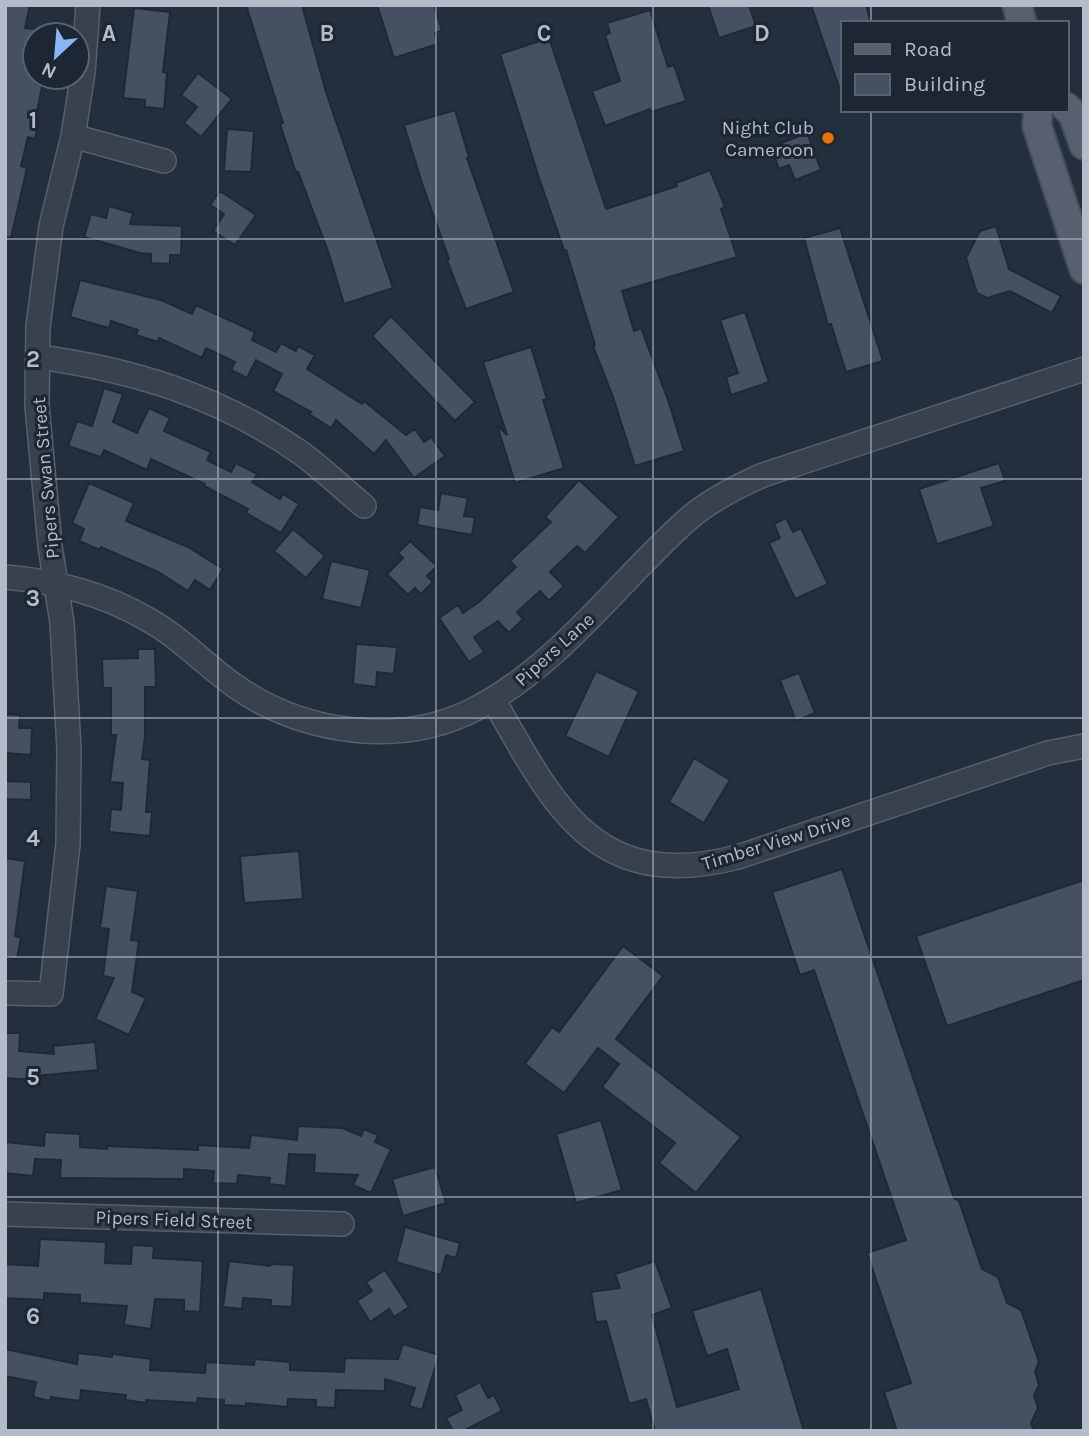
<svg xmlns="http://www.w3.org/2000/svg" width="1089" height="1436" font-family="Karla,sans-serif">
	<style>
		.building { fill: #455162; stroke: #1f2835; stroke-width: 2 }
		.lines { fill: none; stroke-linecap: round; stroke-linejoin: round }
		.minor-casing { stroke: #565f6c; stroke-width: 26 }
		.major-casing { stroke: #414a57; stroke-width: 32 }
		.minor { stroke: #38414e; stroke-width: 23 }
		.major { stroke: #56606e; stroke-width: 28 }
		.grid { fill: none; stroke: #b4bcc9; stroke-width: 2; stroke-opacity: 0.55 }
		.food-dot { fill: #e8710a; stroke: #1d2633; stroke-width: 2.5 }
		.labels { text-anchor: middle; stroke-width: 6; stroke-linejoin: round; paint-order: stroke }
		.poi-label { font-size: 19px; fill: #b4bcc9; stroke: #1d2633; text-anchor: end }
		.street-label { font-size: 19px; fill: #b4bcc9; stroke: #1d2633 }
		.grid-label { font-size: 23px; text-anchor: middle; font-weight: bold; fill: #b4bcc9; stroke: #1d2633; stroke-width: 6; stroke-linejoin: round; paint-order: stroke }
	</style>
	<rect width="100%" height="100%" fill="#242f3e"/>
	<!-- building -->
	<path class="building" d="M5,5H30L25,28L35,29L31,75L44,78L35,121L39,122L35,139L28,137L21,166L27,168L11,238L5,237Z
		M246,5H302L326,92L393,288L344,304L328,251L298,172L296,173L280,124L283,123Z
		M377,5H434L442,31L435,33L438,44L394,58Z
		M708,5H749L756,26L719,38Z
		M811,5H866L871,23H842V89L840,90Z
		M134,8L170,12L163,72L167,73L164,109L145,107V100L123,98Z
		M650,10L668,67L674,65L686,101L651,112L650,109L605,126L592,91L620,81L605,35L610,33L607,23Z
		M549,38L606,209L677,186L676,183L710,170L725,207L721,209L737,257L622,291L634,331L641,328L669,403L684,451L635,466L613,397L593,346L595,345L566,250H564L539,178L500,54Z
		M198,73L232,99L201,137L184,123L197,107L181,95Z
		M455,110L469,157L467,158L514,292L466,309L447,260L449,259L422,183L404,125Z
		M227,129L254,131L251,172L224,171Z
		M807,133L821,170L795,180L789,165L779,169L771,147Z
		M220,191L256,215L235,245L213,231L224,214L210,205Z
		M109,206L133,213L130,224L182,226L181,255H170V264L151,263V254L140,253L84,237L91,214L106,218Z
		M996,226L1009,269L1061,296L1052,313L1010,291L987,298L977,293L966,258L980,231Z
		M840,228L883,361L846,372L831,324L828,325L804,238Z
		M80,280L161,300L192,314L196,305L255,332L252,340L276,352L281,343L296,351L298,346L315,355L307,369L362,404L364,401L406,435L415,429L424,442L431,437L445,456L414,478L386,440L374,454L336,420L331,428L309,414L311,412L273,391L282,374L256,360L247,378L231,370L235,362L206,348L202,358L159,338L158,342L136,335L138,330L111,321L109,328L70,317Z
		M745,312L769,382L731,395L726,377L738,373L720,320Z
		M391,316L475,402L455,421L372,336Z
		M531,347L547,399L543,400L564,468L515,483L497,425L507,435L483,362Z
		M104,388L123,394L113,422L137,433L149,408L170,418L164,431L211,452L207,460L231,472L236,463L257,474L252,482L280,499L283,494L299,504L281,533L246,513L248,509L204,486L205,484L151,459L147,470L104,450L101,457L68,446L77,421L92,426Z
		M999,463L1005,481L981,488L994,526L937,544L919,489Z
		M579,480L619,517L585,553L577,546L550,572L564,586L549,601L540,591L517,612L523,619L509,633L498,621L474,637L484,652L469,662L439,618L458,605L463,613L480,601L516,567L510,561L551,522L545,517Z
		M89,483L134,503L126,521L188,547L223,569L210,590L195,580L188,591L158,572L101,547L100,550L79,541L84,529L72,523Z
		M441,493L468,498L464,516L475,517L472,535L417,525L420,507L438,510Z
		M786,518L793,532L801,528L828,584L795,599L769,543L780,538L774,524Z
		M293,529L325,556L306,578L274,551Z
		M410,541L437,566L427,576L433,582L421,594L415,588L408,595L387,574L403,558L398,553Z
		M331,561L370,570L361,608L322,599Z
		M356,644L397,647L394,674L377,672L376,687L353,684Z
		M138,649H155L156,687H145V737L142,759L150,760L146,812H152L150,836L109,832L111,809L121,810L123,783L110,782L116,735H111V688H103L102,659L138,658Z
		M596,671L639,691L609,757L565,736Z
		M799,673L815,713L796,721L780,680Z
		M5,714L20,715L19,728H32L31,755L5,753Z
		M694,758L730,780L704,823L669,802Z
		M5,781L31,782V800L5,799Z
		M299,851L303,899L244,903L240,856Z
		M5,858L25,861L15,936L21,938L17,959L5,957Z
		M842,869L954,1198L959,1201L982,1269L998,1277L1007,1303L1021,1310L1039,1362L1035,1371L1039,1385L1034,1395L1038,1408L1031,1423L1034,1431H897L884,1392L911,1383L867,1253L906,1240L814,970L800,975L772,892Z
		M1084,880V980L947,1026L916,936Z
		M106,886L138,891L131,940L139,941L132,992L146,998L129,1035L95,1019L114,978L103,976L109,929L100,928Z
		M623,946L663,976L616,1039L741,1137L696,1193L659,1163L675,1143L602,1087L619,1064L598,1048L564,1093L525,1064L552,1027L559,1032Z
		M5,1033H20L19,1051L54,1054L53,1046L95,1042L98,1070L36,1076L35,1080L5,1078Z
		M601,1120L622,1190L576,1203L556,1134Z
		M298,1126L343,1128L361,1136L364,1129L378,1135L375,1142L391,1149L371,1193L353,1185L358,1175L314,1173L315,1155L289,1154L286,1186L269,1184L270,1178L238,1175L237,1184L213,1183L214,1171L184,1169V1179L60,1178L61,1160L35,1159L33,1176L5,1173V1142L44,1146L45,1132L80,1134V1147L107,1149V1146L198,1150V1145L249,1148L251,1135L297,1140Z
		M435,1167L446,1203L403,1216L392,1179Z
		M405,1227L460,1243L456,1258L446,1255L441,1275L396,1262Z
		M40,1239L106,1242L105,1263L131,1264L132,1245L154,1246L153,1258L203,1261L200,1312L184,1311V1300L155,1299L151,1329L124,1325L127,1306L80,1303V1295L44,1293V1300L5,1298V1264L38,1266Z
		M229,1261L270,1266L271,1264L294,1265L292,1307L271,1306V1300L243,1298L242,1309L223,1307Z
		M655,1261L672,1308L652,1315L677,1407L739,1389L727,1349L707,1356L692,1311L761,1289L804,1431H655L646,1399L629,1404L606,1321L596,1322L591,1292L620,1288L615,1274Z
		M385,1270L409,1307L394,1317L389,1309L370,1322L357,1301L372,1291L366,1282Z
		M403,1344L439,1355L422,1410L409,1406L415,1388L385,1379V1391L336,1390L335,1408L316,1407V1400L288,1399L287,1407L246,1403V1406L224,1405V1400L198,1398L197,1403L146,1400V1403L125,1400L126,1395L81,1390L80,1401L51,1397L50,1401L33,1397L36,1382L5,1376V1349L77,1364L78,1353L112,1357V1354L151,1359L150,1370L205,1373L206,1362L254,1365L255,1359L290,1362V1370L344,1372L345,1358L398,1359Z
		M480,1382L488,1398L494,1395L502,1411L463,1431H453L446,1418L462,1410L455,1395Z"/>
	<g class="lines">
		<!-- minor casing -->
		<g class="minor-casing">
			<path id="minor" d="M73,136L164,161
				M39,357C134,370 218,396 298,451C321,467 342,488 364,506
				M5,577C54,581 104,594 147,619C180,637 205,665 235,686C303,734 402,748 477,708C560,664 617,583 686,521C708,501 736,487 763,475L1084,369
				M493,699C554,806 595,894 738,857L1048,753L1084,746
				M5,993L51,994L68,844L69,750L62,623L50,546L37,406L38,327L51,226L73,136L83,73L88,5
				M5,1214L342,1224"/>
		</g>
		<!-- major casing -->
		<g class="major-casing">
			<path id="major" d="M1017,5L1022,23
				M1066,107L1073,114L1084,145
				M1038,110L1037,126L1084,269"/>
		</g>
		<!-- minor -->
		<use href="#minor" class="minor"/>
		<!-- major -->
		<use href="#major" class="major"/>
	</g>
	<!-- grid -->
	<path class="grid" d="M218,5V1431M436,5V1431M653,5V1431M871,5V23M871,110V1431M5,239H1084M5,479H1084M5,718H1084M5,957H1084M5,1197H1084"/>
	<!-- markers -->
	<circle class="food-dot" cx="828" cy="138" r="7"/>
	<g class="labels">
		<!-- poi labels -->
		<g class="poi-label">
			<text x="814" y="134">Night Club<tspan x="814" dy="22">Cameroon</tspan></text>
		</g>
		<!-- street labels -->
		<g class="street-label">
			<text transform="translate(45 478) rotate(-95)" y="7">Pipers Swan Street</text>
			<text transform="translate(554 649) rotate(-42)" y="7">Pipers Lane</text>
			<text transform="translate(776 841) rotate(-17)" y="7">Timber View Drive</text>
			<text transform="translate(174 1219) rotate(2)" y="7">Pipers Field Street</text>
		</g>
	</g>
	<g class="grid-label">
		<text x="109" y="41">A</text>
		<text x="327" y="41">B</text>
		<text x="544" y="41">C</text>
		<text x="762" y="41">D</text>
		<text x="33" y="128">1</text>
		<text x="33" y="367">2</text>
		<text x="33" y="606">3</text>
		<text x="33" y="846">4</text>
		<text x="33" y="1085">5</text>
		<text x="33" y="1324">6</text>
	</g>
	<!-- border -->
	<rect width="1089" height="1436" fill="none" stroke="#b4bcc9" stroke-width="14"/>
	<!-- legend -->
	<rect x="841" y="21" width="228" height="91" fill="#1d2633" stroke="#59626f" stroke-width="2"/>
	<rect x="855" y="44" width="35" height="10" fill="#56606e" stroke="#59626f" stroke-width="2"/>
	<text x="904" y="56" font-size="21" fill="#b4bcc9">Road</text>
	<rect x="855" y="74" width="35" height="21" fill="#455162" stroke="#59626f" stroke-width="2"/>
	<text x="904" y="91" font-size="21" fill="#b4bcc9">Building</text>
	<!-- north arrow -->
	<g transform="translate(56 56) rotate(206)"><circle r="33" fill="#1d2633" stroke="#59626f" stroke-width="2"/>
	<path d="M0-5L12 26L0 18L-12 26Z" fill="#8ab4f8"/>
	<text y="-10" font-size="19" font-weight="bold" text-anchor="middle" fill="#b4bcc9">N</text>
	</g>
</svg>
